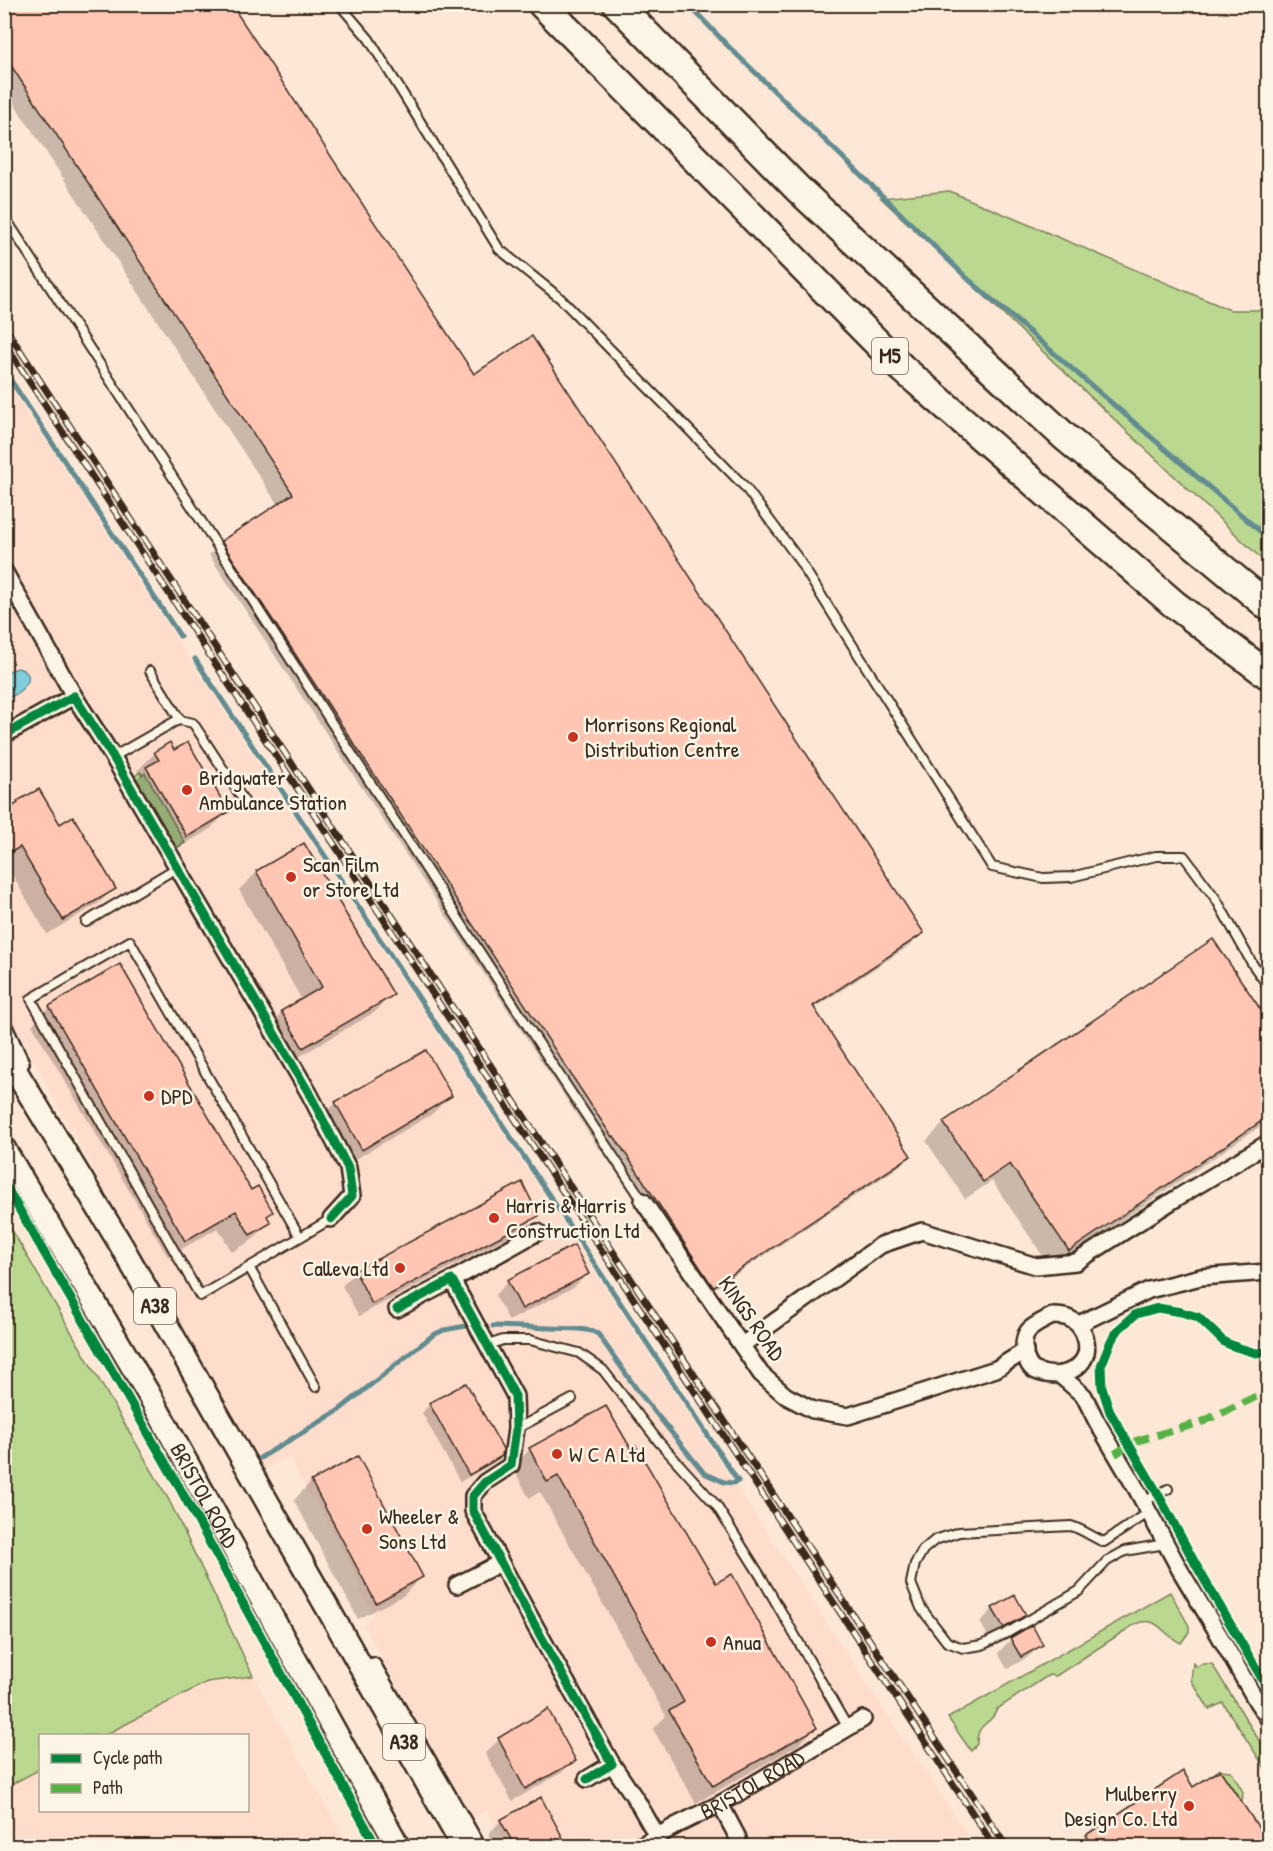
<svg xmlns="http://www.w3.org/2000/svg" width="1273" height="1851" font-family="'Patrick Hand',sans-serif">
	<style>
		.built { fill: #feddcc }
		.green { fill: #bbd891; stroke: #7b8158; stroke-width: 1.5 }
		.water { fill: #80cede; stroke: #648c91; stroke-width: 1.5 }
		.shadow { fill: #0003 }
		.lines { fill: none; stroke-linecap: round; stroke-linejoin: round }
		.stream { stroke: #648c91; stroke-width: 5 }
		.building { fill: #ffc6b4; stroke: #3b2a1e; stroke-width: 1.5 }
		.lane-casing { stroke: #3b2a1e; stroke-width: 12 }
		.street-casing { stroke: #3b2a1e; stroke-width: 20 }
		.primary-casing { stroke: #3b2a1e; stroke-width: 27 }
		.highway-casing { stroke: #3b2a1e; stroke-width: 32 }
		.lane { stroke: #fcf5e5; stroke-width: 8 }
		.street { stroke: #fcf5e5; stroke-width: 15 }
		.primary { stroke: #fcf5e5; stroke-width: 22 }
		.highway { stroke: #fcf5e5; stroke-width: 27 }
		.rail-casing { stroke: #3b2a1e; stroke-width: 7 }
		.rail { stroke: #fcf5e5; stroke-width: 4.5; stroke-dasharray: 14; stroke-linecap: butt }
		.quiet { stroke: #57b245; stroke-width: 8; stroke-dasharray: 15 8; stroke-linecap: butt }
		.cycleway-casing { stroke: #fcf5e5; stroke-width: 13 }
		.cycleway { stroke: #00873e; stroke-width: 9 }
		.poi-dot { fill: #c8321e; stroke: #fcf5e5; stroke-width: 2 }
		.labels { text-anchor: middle; stroke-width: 5; stroke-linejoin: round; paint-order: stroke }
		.shield { fill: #fcf5e5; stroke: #75675a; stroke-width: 1.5 }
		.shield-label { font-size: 21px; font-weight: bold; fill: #3b2a1e }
		.poi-label { font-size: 22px; fill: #3b2a1e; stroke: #fcf5e5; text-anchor: start }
		.street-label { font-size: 22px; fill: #3b2a1e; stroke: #fcf5e5 }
	</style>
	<rect width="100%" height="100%" fill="#fde7d6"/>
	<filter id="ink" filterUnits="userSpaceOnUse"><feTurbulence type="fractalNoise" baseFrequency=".0167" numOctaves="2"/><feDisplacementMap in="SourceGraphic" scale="12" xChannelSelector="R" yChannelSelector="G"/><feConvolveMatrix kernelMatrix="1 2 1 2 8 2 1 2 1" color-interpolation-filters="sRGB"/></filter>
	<g filter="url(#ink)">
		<!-- built -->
		<path class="built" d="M4,378L888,1716L975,1846H507L487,1811L473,1818L364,1626L374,1615L358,1590L362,1587L313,1496L310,1497L289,1456L264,1470L70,1128L5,1007Z
			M253,1676L348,1846H5L4,1788L40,1769V1810H248V1736L105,1735L207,1682Z"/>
		<!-- green -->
		<path class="green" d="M949,191L1230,310H1268V565L881,198Z
			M140,772L142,775L145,773L185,843L176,848L135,776Z
			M5,1218L169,1500L253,1676L207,1682L105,1735L40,1736V1769L5,1788Z
			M1170,1592L1189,1626V1632L1181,1643C1162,1635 1158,1614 1135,1624L1056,1676L1049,1675L997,1709C991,1727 977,1720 977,1744L971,1751L948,1718Z
			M1193,1663L1196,1667L1201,1664H1212L1260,1742L1268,1752V1773L1223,1703L1209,1709L1191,1680Z
			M1220,1770L1231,1771L1243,1792L1242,1802Z"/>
		<!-- water -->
		<path class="water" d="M18,668C43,676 17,695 5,700V672Z"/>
		<!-- shadow -->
		<path class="shadow" d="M4,4L473,376L922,933L909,946L813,1009L909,1156L896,1169L700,1298L600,1148L599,1149L209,555L222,542L278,505L4,88Z
			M174,752L227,812L210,829L169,854L129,786L140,775L137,771L155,753Z
			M4,813L59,826L114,888L99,903L47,934L4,861Z
			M304,845L392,994L375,1012L285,1065L265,1030L282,1012L302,1000L239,890L257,872Z
			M50,1007L271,1212L266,1217L269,1223L252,1240L232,1252L218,1228L168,1257L32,1025Z
			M1268,1024V1121L1051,1268L992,1181L965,1199L926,1141L944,1123Z
			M450,1096L432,1114L344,1166L318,1121L336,1103Z
			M521,1184L537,1215L524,1228L359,1316L342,1286L355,1272Z
			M573,1247L587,1274L574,1287L509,1321L495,1295L508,1282Z
			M430,1404L501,1455L492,1464L460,1482L422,1413Z
			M530,1449L630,1451L716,1585L815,1728L798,1745L696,1803L653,1729L666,1716L540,1492L529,1498L513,1467Z
			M357,1458L421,1577L404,1595L358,1619L294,1500L311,1482Z
			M993,1609L1024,1615L1011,1628L990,1640L980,1622Z
			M1031,1627L1041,1644L1028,1657L1007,1669L998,1653L1011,1639Z
			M548,1711L574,1760L561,1773L512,1801L485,1753L499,1740Z
			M1220,1772L1268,1846H1077L1087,1836L1182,1773L1193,1790Z
			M501,1821L562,1839L555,1846H495L488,1834Z"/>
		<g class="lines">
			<!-- stream -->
			<path class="stream" d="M688,4L728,46L968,279L1268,538
				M4,370L180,636
				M195,659L738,1481L733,1483L724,1482L704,1473L638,1391L598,1334L592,1331L579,1329L493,1326
				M260,1458L338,1411L433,1335L444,1330L466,1326"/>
		</g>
		<!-- building -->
		<path class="building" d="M4,4H231L474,374L532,336L924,933L813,1006L911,1156L713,1287L614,1136L612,1137L221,541L293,494L4,55Z
			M170,742L174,750L188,742L229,812L187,837L146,767L159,760L154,752Z
			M39,789L60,824L73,816L116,889L63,920L20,847L4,856V812L18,803L17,801Z
			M304,843L394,995L303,1048L281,1011L322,987L256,871Z
			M1213,939L1269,1022V1116L1069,1251L1010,1164L983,1182L943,1122Z
			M120,964L251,1190L258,1186L273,1212L267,1216L271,1223L250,1235L236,1211L185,1241L49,1006Z
			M426,1050L452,1096L362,1150L335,1102Z
			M522,1182L539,1216L372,1304L355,1271Z
			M574,1245L589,1274L522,1309L507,1280Z
			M466,1383L503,1449L502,1456L469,1475L429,1403Z
			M606,1406L631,1449L636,1446L716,1583L732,1574L817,1728L713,1786L669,1711L684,1702L558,1476L547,1482L529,1448Z
			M358,1456L423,1577L376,1603L311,1481Z
			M1015,1595L1026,1615L1004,1628L992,1608Z
			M1032,1625L1043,1645L1021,1657L1010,1638Z
			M548,1709L576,1761L525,1789L498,1738Z
			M1220,1770L1269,1843V1846H1094L1086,1835L1183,1771L1193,1787Z
			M541,1797L564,1840L551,1846H515L500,1820Z"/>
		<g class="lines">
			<!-- lane casing -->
			<g class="lane-casing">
				<path id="lane" d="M339,4L369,39L499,249L560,298L745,487L797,557L992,867L1043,878L1071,877L1156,856H1184L1216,899L1253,965L1268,986
					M4,216L556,1070L643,1201
					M150,671L180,720
					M113,757L174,722L180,720L193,723L244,801
					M86,922L178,867
					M300,1237L130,941L31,999L200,1296L331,1219
					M249,1267L316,1387
					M488,1345L503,1340H530L579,1353L603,1370L659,1442L716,1505L763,1580L848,1728
					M516,1429L572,1399
					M1143,1502L1168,1489
					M1148,1513L1104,1542C1092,1537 1084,1530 1071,1526L959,1532L935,1540L923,1550L915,1564L911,1583L921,1608L947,1642L963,1648L982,1645L1007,1633L1079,1591L1107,1561L1125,1551L1165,1544"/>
			</g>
			<!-- street casing -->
			<g class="street-casing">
				<g id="street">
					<path d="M4,571L74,696"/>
					<path d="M4,735L74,696L113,757L309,1093L348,1168L352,1196L331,1219"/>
					<path d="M4,1027L21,1063"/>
					<path d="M643,1201L761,1374L786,1396L813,1410L848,1416L996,1369L1025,1351"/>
					<path d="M452,1280L538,1232"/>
					<path d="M397,1309L452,1280L515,1396L516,1429L511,1465L485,1482L473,1496V1511L524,1606L612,1764L587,1779"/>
					<path d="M1052,1316C1058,1316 1065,1316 1070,1319C1077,1322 1080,1326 1083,1332C1098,1364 1064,1383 1036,1371C1024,1366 1020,1340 1029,1330C1035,1324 1045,1320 1052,1316Z"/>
					<path d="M1079,1324L1149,1290L1201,1277L1268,1272"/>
					<path d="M742,1345L881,1245L922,1231L1036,1266L1076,1262L1180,1196L1268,1143"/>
					<path d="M1060,1375L1084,1396L1097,1422L1137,1490L1180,1570L1219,1635L1257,1702L1268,1718"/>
					<path d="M457,1585L500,1563"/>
					<path d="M373,1666L477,1846"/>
					<path d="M612,1764L637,1801L657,1836"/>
					<path d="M720,1804L738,1838"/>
					<path id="s1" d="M640,1846L677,1825L720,1804L863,1719"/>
				</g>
			</g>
			<!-- primary casing -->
			<g class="primary-casing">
				<g id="primary">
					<path d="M4,1052L121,1245L463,1846"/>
					<path id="s2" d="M4,1149L148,1393L398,1846"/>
				</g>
			</g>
			<!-- highway casing -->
			<g class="highway-casing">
				<path id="highway" d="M542,4L902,368L1174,604L1268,675
					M617,4L798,189L1065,437L1268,606"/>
			</g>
			<!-- lane -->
			<use href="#lane" class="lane"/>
			<!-- street -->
			<use href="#street" class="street"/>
			<!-- primary -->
			<use href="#primary" class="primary"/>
			<!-- highway -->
			<use href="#highway" class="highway"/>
			<!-- rail casing -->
			<g class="rail-casing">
				<path id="rail" d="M4,326L735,1437L1006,1846
					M4,343L994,1846"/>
			</g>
			<!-- rail -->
			<use href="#rail" class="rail"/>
			<!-- quiet -->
			<path class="quiet" d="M1115,1454L1136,1441L1202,1422L1268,1391"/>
			<!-- cycleway casing -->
			<g class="cycleway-casing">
				<path id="cycleway" d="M4,735L74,696L113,757L309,1093L348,1168L352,1196L331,1219
					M4,1183L178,1485L376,1846
					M397,1309L452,1280L515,1396L516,1429L511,1465L485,1482L473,1496V1511L524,1606L612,1764L587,1779
					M1268,1352L1256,1353L1236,1347L1224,1342L1198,1317L1181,1312L1158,1308L1136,1314L1119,1329L1111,1341L1101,1366L1102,1387L1110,1412L1158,1494L1196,1565L1268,1689"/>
			</g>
			<!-- cycleway -->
			<use href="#cycleway" class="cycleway"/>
		</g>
	</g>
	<!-- markers -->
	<g class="poi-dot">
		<circle cx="573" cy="737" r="6"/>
		<circle cx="187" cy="790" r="6"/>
		<circle cx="291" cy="877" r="6"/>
		<circle cx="149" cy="1096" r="6"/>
		<circle cx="494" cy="1218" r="6"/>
		<circle cx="400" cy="1268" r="6"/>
		<circle cx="557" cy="1454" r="6"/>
		<circle cx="367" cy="1529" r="6"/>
		<circle cx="711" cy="1642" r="6"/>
		<circle cx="1189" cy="1806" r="6"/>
	</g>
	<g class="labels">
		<!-- shield labels -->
		<g class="shield">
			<rect x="872" y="338" width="36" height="36" rx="4.5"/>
			<rect x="134" y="1288" width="42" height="36" rx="4.5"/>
			<rect x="383" y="1724" width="42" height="36" rx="4.5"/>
		</g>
		<g class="shield-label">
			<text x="890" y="363">M5</text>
			<text x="155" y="1313">A38</text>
			<text x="404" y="1749">A38</text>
		</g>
		<!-- poi labels -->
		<g class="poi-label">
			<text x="585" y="732">Morrisons Regional<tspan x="585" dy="25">Distribution Centre</tspan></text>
			<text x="199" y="785">Bridgwater<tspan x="199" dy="25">Ambulance Station</tspan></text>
			<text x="303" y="872">Scan Film<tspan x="303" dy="25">or Store Ltd</tspan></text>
			<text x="161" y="1104">DPD</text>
			<text x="506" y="1213">Harris &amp; Harris<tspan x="506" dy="25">Construction Ltd</tspan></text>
			<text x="388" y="1276" text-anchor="end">Calleva Ltd</text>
			<text x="569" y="1462">W C A Ltd</text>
			<text x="379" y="1524">Wheeler &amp;<tspan x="379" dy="25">Sons Ltd</tspan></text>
			<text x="723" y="1650">Anua</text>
			<text x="1177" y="1801" text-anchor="end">Mulberry<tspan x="1177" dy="25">Design Co. Ltd</tspan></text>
		</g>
		<!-- street labels -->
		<g class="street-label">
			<text transform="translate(752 1318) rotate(55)" y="8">KINGS ROAD</text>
			<text dy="8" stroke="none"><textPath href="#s2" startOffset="400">BRISTOL ROAD</textPath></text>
			<text dy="8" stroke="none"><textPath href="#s1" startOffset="128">BRISTOL ROAD</textPath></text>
		</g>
	</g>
	<!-- margin -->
	<rect width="1273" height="1851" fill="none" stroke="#fcf5e5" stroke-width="24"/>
	<rect x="12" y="12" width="1249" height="1827" fill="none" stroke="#3b2a1e" stroke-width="2" filter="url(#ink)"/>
	<!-- legend -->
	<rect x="39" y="1734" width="210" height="78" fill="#fcf5e5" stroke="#afa495" stroke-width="1.5"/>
	<rect x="51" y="1754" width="30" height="9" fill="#00873e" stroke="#afa495" stroke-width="1.5"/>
	<text x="93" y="1764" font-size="18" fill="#3b2a1e">Cycle path</text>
	<rect x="51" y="1784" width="30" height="9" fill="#57b245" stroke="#afa495" stroke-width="1.5"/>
	<text x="93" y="1794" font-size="18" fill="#3b2a1e">Path</text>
</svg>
